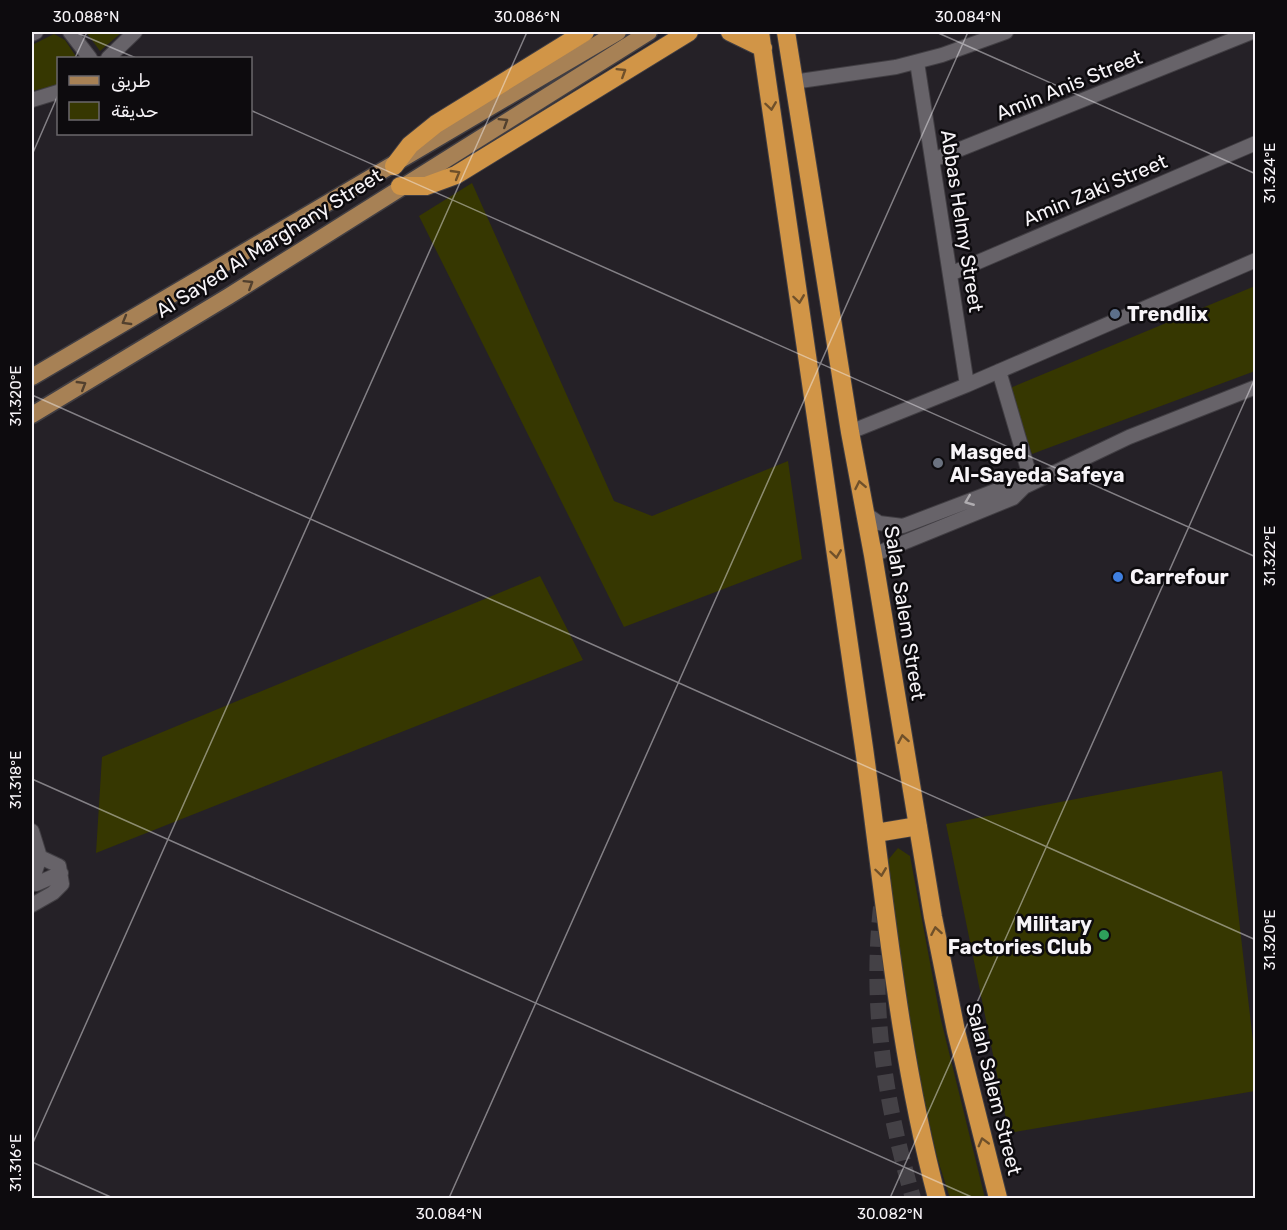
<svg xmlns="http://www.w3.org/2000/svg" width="1287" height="1230" font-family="Rubik,'Noto Naskh Arabic',sans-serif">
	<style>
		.green { fill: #363701 }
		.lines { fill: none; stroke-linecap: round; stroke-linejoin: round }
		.major-tunnel { stroke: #444146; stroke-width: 16; stroke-dasharray: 16 8; stroke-linecap: butt }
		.minor-casing { stroke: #413e43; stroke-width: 16 }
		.major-casing { stroke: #413e43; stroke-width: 19 }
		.highway-casing { stroke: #413e43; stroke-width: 20 }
		.minor { stroke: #676369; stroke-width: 14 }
		.major { stroke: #a78155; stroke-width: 16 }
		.highway { stroke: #d19547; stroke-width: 18 }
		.oneway { stroke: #6f502a }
		.oneway2 { stroke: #52402e }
		.oneway3 { stroke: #afacb0 }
		.ticks { fill: none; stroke: #f7f4f8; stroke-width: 1.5; stroke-opacity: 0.45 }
		.service-dot { fill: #5c6f8a; stroke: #0d0b0e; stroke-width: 2 }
		.worship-dot { fill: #6b7280; stroke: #0d0b0e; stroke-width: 2 }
		.shop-dot { fill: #3f7fe0; stroke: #0d0b0e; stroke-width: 2 }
		.leisure-dot { fill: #2e9e5b; stroke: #0d0b0e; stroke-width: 2 }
		.labels { text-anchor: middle; stroke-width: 5; stroke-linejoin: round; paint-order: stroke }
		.street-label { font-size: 20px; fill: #f7f4f8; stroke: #0d0b0e }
		.poi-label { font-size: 20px; font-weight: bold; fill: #f7f4f8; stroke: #0d0b0e; text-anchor: start }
		.neatline { fill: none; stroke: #f7f4f8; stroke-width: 2 }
		.ticks-label { font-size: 15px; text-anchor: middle; fill: #f7f4f8 }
	</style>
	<rect width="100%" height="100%" fill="#252127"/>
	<!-- green -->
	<path class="green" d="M86,32H122L100,51Z
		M54,34L65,40L77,58H58V85L32,91V45Z
		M472,183L614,501L652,516L788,461L802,559L624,627L419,216Z
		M1255,286V371L1032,454L1010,388Z
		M540,576L583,660L96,853L102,757Z
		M1222,771L1255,1059V1091L1009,1133L946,824Z
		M898,848L910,856L940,1016L985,1198H950L937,1157L907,1024L888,860Z"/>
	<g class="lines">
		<!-- major-tunnel -->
		<path class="major-tunnel" d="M881,907C870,1007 885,1103 913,1198"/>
		<!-- minor casing -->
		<g class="minor-casing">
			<path id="minor" d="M70,32L90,58
				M32,34L36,32
				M108,58L135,32
				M917,62L967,385
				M793,82L896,67L942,55L1006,32
				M32,100L58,92
				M933,160L1252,32
				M950,274L1256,143
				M999,371L1032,483
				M850,432L967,385L1256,260
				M866,514L879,523L903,526L1008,486L1024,487
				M873,555L1013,498L1024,487L1129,437L1256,387
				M32,831L40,857
				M32,881L40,857
				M36,884L61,873
				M32,905L53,893L62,884L59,866L40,857"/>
		</g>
		<!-- major casing -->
		<g class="major-casing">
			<path id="major" d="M32,377L618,32
				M32,415L229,296L649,32"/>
		</g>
		<!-- highway casing -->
		<g class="highway-casing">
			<path id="highway" d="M730,32L763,48
				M760,32C796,270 830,509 864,748C885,899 898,1050 937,1198
				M786,32L850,432L873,555L933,917L956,1031L998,1198
				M394,166L410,145L436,124L585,32
				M400,186H426L456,175L689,32
				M876,833L918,826"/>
		</g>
		<!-- minor -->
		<use href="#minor" class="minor"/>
		<!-- major -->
		<use href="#major" class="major"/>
		<!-- highway -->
		<use href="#highway" class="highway"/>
	</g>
	<!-- one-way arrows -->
	<defs><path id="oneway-chevron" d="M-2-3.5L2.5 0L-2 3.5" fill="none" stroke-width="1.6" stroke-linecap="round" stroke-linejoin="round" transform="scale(1.5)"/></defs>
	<g class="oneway">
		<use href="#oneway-chevron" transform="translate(622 72) rotate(-32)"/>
		<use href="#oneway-chevron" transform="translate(771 106) rotate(82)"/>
		<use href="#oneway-chevron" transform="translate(456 174) rotate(-30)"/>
		<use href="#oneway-chevron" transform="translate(799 299) rotate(82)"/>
		<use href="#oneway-chevron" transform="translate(860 485) rotate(-101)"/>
		<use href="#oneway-chevron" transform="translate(836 554) rotate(82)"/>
		<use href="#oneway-chevron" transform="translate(903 739) rotate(-100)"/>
		<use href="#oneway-chevron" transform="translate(881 872) rotate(82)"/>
		<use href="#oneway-chevron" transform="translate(936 931) rotate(-100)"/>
		<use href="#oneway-chevron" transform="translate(983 1142) rotate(-105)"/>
	</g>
	<g class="oneway2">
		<use href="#oneway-chevron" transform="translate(504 122) rotate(-32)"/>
		<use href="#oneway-chevron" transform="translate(249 284) rotate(-32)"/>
		<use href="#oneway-chevron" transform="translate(126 321) rotate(150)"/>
		<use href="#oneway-chevron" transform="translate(82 385) rotate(-31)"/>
	</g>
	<use class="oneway3" href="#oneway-chevron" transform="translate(969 501) rotate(158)"/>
	<!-- ticks -->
	<path class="ticks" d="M75,32L136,58M936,32L1256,174M75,58L87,32M250,110L1256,557M32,155L58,95M32,395L1256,940M32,779L974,1198M32,1145L527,32M32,1162L113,1198M449,1198L968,32M890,1198L1256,376"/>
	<!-- markers -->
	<circle class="service-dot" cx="1115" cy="314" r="6"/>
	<circle class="worship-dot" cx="938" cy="463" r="6"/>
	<circle class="shop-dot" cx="1118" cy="577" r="6"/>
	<circle class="leisure-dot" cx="1104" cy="935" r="6"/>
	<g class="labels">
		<!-- street labels -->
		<g class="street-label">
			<text transform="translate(1069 85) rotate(-22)" y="7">Amin Anis Street</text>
			<text transform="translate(1095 190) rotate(-23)" y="7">Amin Zaki Street</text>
			<text transform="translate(962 221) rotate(81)" y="7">Abbas Helmy Street</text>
			<text transform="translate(269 243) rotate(-32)" y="7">Al Sayed Al Marghany Street</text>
			<text transform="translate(905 613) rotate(81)" y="7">Salah Salem Street</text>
			<text transform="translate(994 1089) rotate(76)" y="7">Salah Salem Street</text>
		</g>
		<!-- poi labels -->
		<g class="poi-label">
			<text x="1127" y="321">Trendlix</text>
			<text x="950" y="459">Masged<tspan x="950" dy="23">Al-Sayeda Safeya</tspan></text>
			<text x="1130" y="584">Carrefour</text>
			<text x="1092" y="931" text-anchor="end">Military<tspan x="1092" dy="23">Factories Club</tspan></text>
		</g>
	</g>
	<!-- border -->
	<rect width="1287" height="1230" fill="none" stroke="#0d0b0e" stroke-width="66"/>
	<!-- legend -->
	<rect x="57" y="57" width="195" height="78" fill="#0d0b0e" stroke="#6b686c" stroke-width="1.5"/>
	<rect x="69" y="76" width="30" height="9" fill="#a78155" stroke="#6b686c" stroke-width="1.5"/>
	<text x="111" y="87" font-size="18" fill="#f7f4f8">طريق</text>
	<rect x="69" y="102" width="30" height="18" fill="#363701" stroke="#6b686c" stroke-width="1.5"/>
	<text x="111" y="117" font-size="18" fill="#f7f4f8">حديقة</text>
	<rect x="33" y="33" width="1221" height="1164" class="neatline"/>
	<g class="ticks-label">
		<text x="86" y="22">30.088°N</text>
		<text x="527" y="22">30.086°N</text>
		<text x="968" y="22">30.084°N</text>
		<text transform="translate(1270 173) rotate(-90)" y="5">31.324°E</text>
		<text transform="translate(16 396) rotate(-90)" y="5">31.320°E</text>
		<text transform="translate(1270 556) rotate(-90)" y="5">31.322°E</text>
		<text transform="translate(16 780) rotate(-90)" y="5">31.318°E</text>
		<text transform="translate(1270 940) rotate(-90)" y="5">31.320°E</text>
		<text transform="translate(16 1163) rotate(-90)" y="5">31.316°E</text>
		<text x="449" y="1219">30.084°N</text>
		<text x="890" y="1219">30.082°N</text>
	</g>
</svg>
